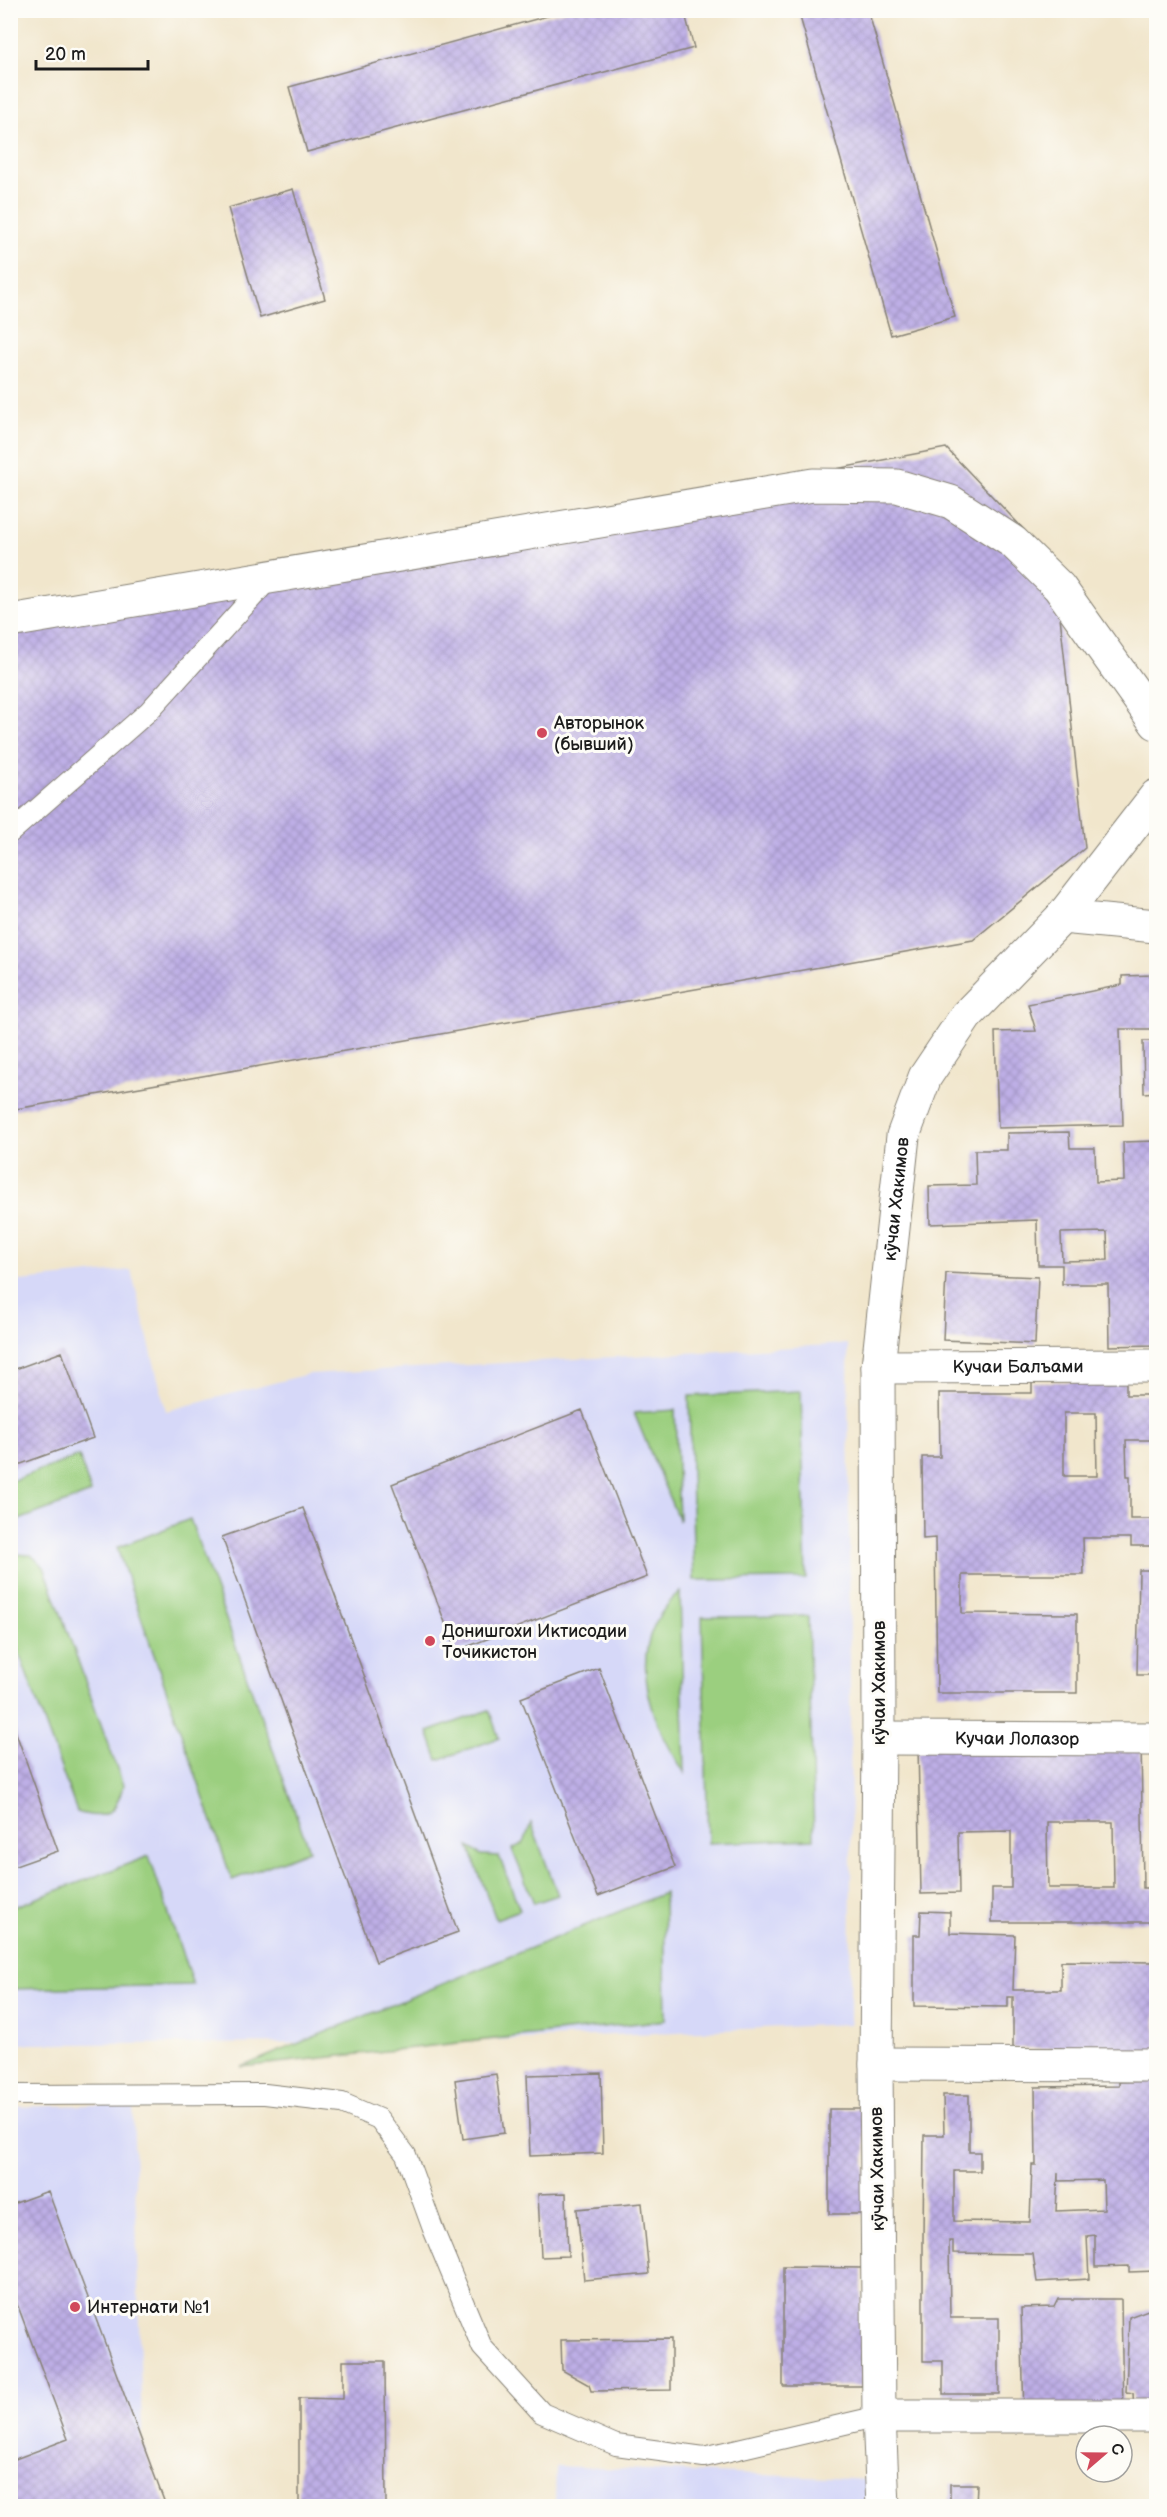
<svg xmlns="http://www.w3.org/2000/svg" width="1167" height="2517" font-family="'Balsamiq Sans',sans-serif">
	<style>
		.built { fill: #d6d8f8 }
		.grass { fill: #9bcf7f; stroke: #5c764e; stroke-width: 1.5 }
		.building { fill: url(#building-cross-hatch); fill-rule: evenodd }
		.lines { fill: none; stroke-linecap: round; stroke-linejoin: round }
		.service-casing { stroke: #868174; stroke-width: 22 }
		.minor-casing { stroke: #868174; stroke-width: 35 }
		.service { stroke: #fff; stroke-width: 20 }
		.minor { stroke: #fff; stroke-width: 33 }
		.poi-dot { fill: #d1495b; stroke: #fdfcf7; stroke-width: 2 }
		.labels { text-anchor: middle; stroke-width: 6; stroke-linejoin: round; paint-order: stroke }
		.poi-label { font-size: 18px; fill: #1c1c1c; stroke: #fdfcf7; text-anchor: start }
		.street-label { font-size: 18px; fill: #1c1c1c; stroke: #fdfcf7 }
	</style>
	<defs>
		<pattern id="building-cross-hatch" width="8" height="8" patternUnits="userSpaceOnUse" patternTransform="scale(1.5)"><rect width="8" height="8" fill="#beafe6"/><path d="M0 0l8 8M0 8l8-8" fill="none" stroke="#a396c5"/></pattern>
	</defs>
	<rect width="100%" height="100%" fill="#fdfcf7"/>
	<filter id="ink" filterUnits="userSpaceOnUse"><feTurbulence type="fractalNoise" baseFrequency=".0167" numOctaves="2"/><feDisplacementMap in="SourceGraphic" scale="12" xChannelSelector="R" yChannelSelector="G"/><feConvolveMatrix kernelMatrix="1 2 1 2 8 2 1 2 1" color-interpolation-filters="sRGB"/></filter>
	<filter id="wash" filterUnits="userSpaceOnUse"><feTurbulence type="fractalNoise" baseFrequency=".008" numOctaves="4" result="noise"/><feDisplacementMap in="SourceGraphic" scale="24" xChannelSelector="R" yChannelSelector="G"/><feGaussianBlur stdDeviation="1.35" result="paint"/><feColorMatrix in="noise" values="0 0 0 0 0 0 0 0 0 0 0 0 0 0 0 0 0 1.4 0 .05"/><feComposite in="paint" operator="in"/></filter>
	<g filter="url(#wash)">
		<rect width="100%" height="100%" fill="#f1e6cc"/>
		<!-- built -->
		<path class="built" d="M131,1270L166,1411L308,1374L848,1344L851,1870L850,2024L437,2043L11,2044L10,1282Z
			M133,2104L144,2506H11L10,2107Z
			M556,2466L872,2480V2506H555Z"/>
		<!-- grass -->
		<path class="grass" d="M801,1391L806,1579L694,1580L689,1396Z
			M675,1410L679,1521L634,1413Z
			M79,1456L91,1493L11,1523V1481Z
			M190,1519L309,1850L232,1880L117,1548Z
			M14,1554L31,1555L44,1567L123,1785C117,1813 105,1821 77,1812L11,1631L10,1557Z
			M680,1592L685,1773C648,1718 621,1643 680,1592Z
			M808,1616L814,1839L708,1843L702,1617Z
			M489,1710L499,1738L438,1760L428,1732Z
			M531,1823L558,1895L534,1903L512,1849L524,1843Z
			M469,1847L481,1855L499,1856L520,1910L496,1919Z
			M149,1856L193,1985L11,1989V1908Z
			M664,1893L666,2020L241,2067Z"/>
		<g id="blocks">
			<!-- building -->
			<path class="building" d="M569,10H684L694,48L307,152L289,87Z
				M798,10H868L955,317L891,335Z
				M293,189L325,299L260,318L228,208Z
				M946,448L1054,561L1085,848L973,940L10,1110V618L272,576Z
				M1154,968H1156V1029H1120L1123,1125L998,1128L995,1032L1036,1031L1028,1004L1122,985V976L1154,975Z
				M1143,1041H1156V1092L1144,1093Z
				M1069,1132L1070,1148H1095L1096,1182L1124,1181L1123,1142L1156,1141V1345L1109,1346L1108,1284H1062V1265H1038L1037,1220L930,1224L929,1186L976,1185L975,1150H1007V1133ZM1107,1232L1108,1260L1062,1261L1061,1233Z
				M946,1273L1038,1277L1035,1344L943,1340Z
				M62,1352L93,1438L10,1468V1371Z
				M1032,1382H1126V1395H1156V1440H1126L1127,1476H1130V1519H1156V1546H1131V1538H1083L1084,1575H962V1613L1077,1614V1693H937L935,1538L923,1539L922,1457H940L939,1393H1032ZM1064,1413H1096L1097,1476H1064Z
				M582,1410L647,1577L456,1651L392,1484Z
				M303,1508L458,1932L376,1962L222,1537Z
				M1139,1570H1156V1675H1137Z
				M599,1668L675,1867L598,1896L521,1698Z
				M10,1716L58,1851L10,1868Z
				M1141,1735L1143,1888H1156V1922H992V1888H1011V1831L958,1832L959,1893L921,1894L918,1745ZM1047,1822H1113L1114,1888H1048Z
				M921,1911L950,1912V1933L1015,1935L1013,1990H1061V1961L1156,1962V2053L1061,2052V2048H1013V1997H1008V2007L914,2006V1935H920Z
				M601,2073L603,2153L530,2156L527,2075Z
				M496,2074L504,2133L463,2139L455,2080Z
				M1156,2081V2271L1129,2272V2266L1095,2267V2235L1087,2236L1089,2279L1037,2282L1033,2254L953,2253V2241H949L950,2318H999V2394H943V2361H923V2240L924,2135H944L943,2095H969V2152H980V2171H954V2221L1030,2222L1032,2165H1036L1035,2087L1119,2086V2082ZM1058,2173V2181L1103,2180L1104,2209L1056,2211Z
				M829,2109H865V2214H829Z
				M48,2191L166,2506H10V2461L68,2439L10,2285V2205Z
				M566,2193L568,2256L541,2257L538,2194Z
				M642,2203L649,2274L584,2280L577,2209Z
				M783,2267L862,2268V2386H783Z
				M1058,2299H1121L1123,2413L1024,2415L1021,2308L1054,2307Z
				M1156,2307V2410H1134L1133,2393L1126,2392L1129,2317Z
				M671,2339V2390L591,2391L589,2385L562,2370L561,2340Z
				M343,2361H385L386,2506H299V2398L343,2399Z
				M950,2484H977L976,2506H950Z"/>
		</g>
	</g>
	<g filter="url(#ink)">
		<use href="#blocks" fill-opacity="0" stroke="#868174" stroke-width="1.5"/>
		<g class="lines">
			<!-- service casing -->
			<g class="service-casing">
				<path id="service" d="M10,833L149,711L270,578
					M10,2095L265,2094L342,2103L379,2119L406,2155L433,2229L482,2347L542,2413L616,2445L704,2457L879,2416"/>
			</g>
			<!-- minor casing -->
			<g class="minor-casing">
				<g id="minor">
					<path d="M10,621L813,485L897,486L951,502L1013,542L1059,587L1156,723"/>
					<path d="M1062,917L1156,926"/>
					<path id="s1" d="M878,1367L1156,1366"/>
					<path id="s2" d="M879,1738L1156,1739"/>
					<path d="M876,2064L1156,2065"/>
					<path d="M879,2416H1156"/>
					<path id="s3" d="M883,2506L879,2416L876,2064L879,1738L878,1367L903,1136L925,1077L966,1016L1062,917L1156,796"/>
				</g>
			</g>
			<!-- service -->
			<use href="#service" class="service"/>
			<!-- minor -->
			<use href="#minor" class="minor"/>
		</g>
	</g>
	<!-- markers -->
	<g class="poi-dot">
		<circle cx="542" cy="733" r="6"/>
		<circle cx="430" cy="1641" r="6"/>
		<circle cx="75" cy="2307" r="6"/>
	</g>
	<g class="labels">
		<!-- poi labels -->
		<g class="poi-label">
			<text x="554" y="729">Авторынок<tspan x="554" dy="21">(бывший)</tspan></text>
			<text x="442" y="1637">Донишгохи Иктисодии<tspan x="442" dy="21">Точикистон</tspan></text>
			<text x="87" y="2313">Интернати №1</text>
		</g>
		<!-- street labels -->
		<g class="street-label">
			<text dy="6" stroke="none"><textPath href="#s3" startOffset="1308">кӯчаи Хакимов</textPath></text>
			<text dy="6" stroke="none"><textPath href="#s1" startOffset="140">Кучаи Балъами</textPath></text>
			<text transform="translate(879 1683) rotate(-90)" y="6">кӯчаи Хакимов</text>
			<text dy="6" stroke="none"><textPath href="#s2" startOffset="138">Кучаи Лолазор</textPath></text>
			<text transform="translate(877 2169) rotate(-91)" y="6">кӯчаи Хакимов</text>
		</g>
	</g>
	<!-- margin -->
	<rect width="1167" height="2517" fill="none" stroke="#fdfcf7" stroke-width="36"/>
	<!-- north arrow -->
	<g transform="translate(1104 2454) rotate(70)"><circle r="28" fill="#fdfcf7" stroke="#a3a29f" stroke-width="1.5"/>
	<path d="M0-4.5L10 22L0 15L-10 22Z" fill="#d1495b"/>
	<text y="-9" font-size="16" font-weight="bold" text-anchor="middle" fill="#1c1c1c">С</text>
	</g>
	<!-- scale -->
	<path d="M36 60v9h112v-9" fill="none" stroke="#1c1c1c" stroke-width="3"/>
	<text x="45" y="60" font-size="18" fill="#1c1c1c" stroke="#fdfcf7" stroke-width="4.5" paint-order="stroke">20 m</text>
</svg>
